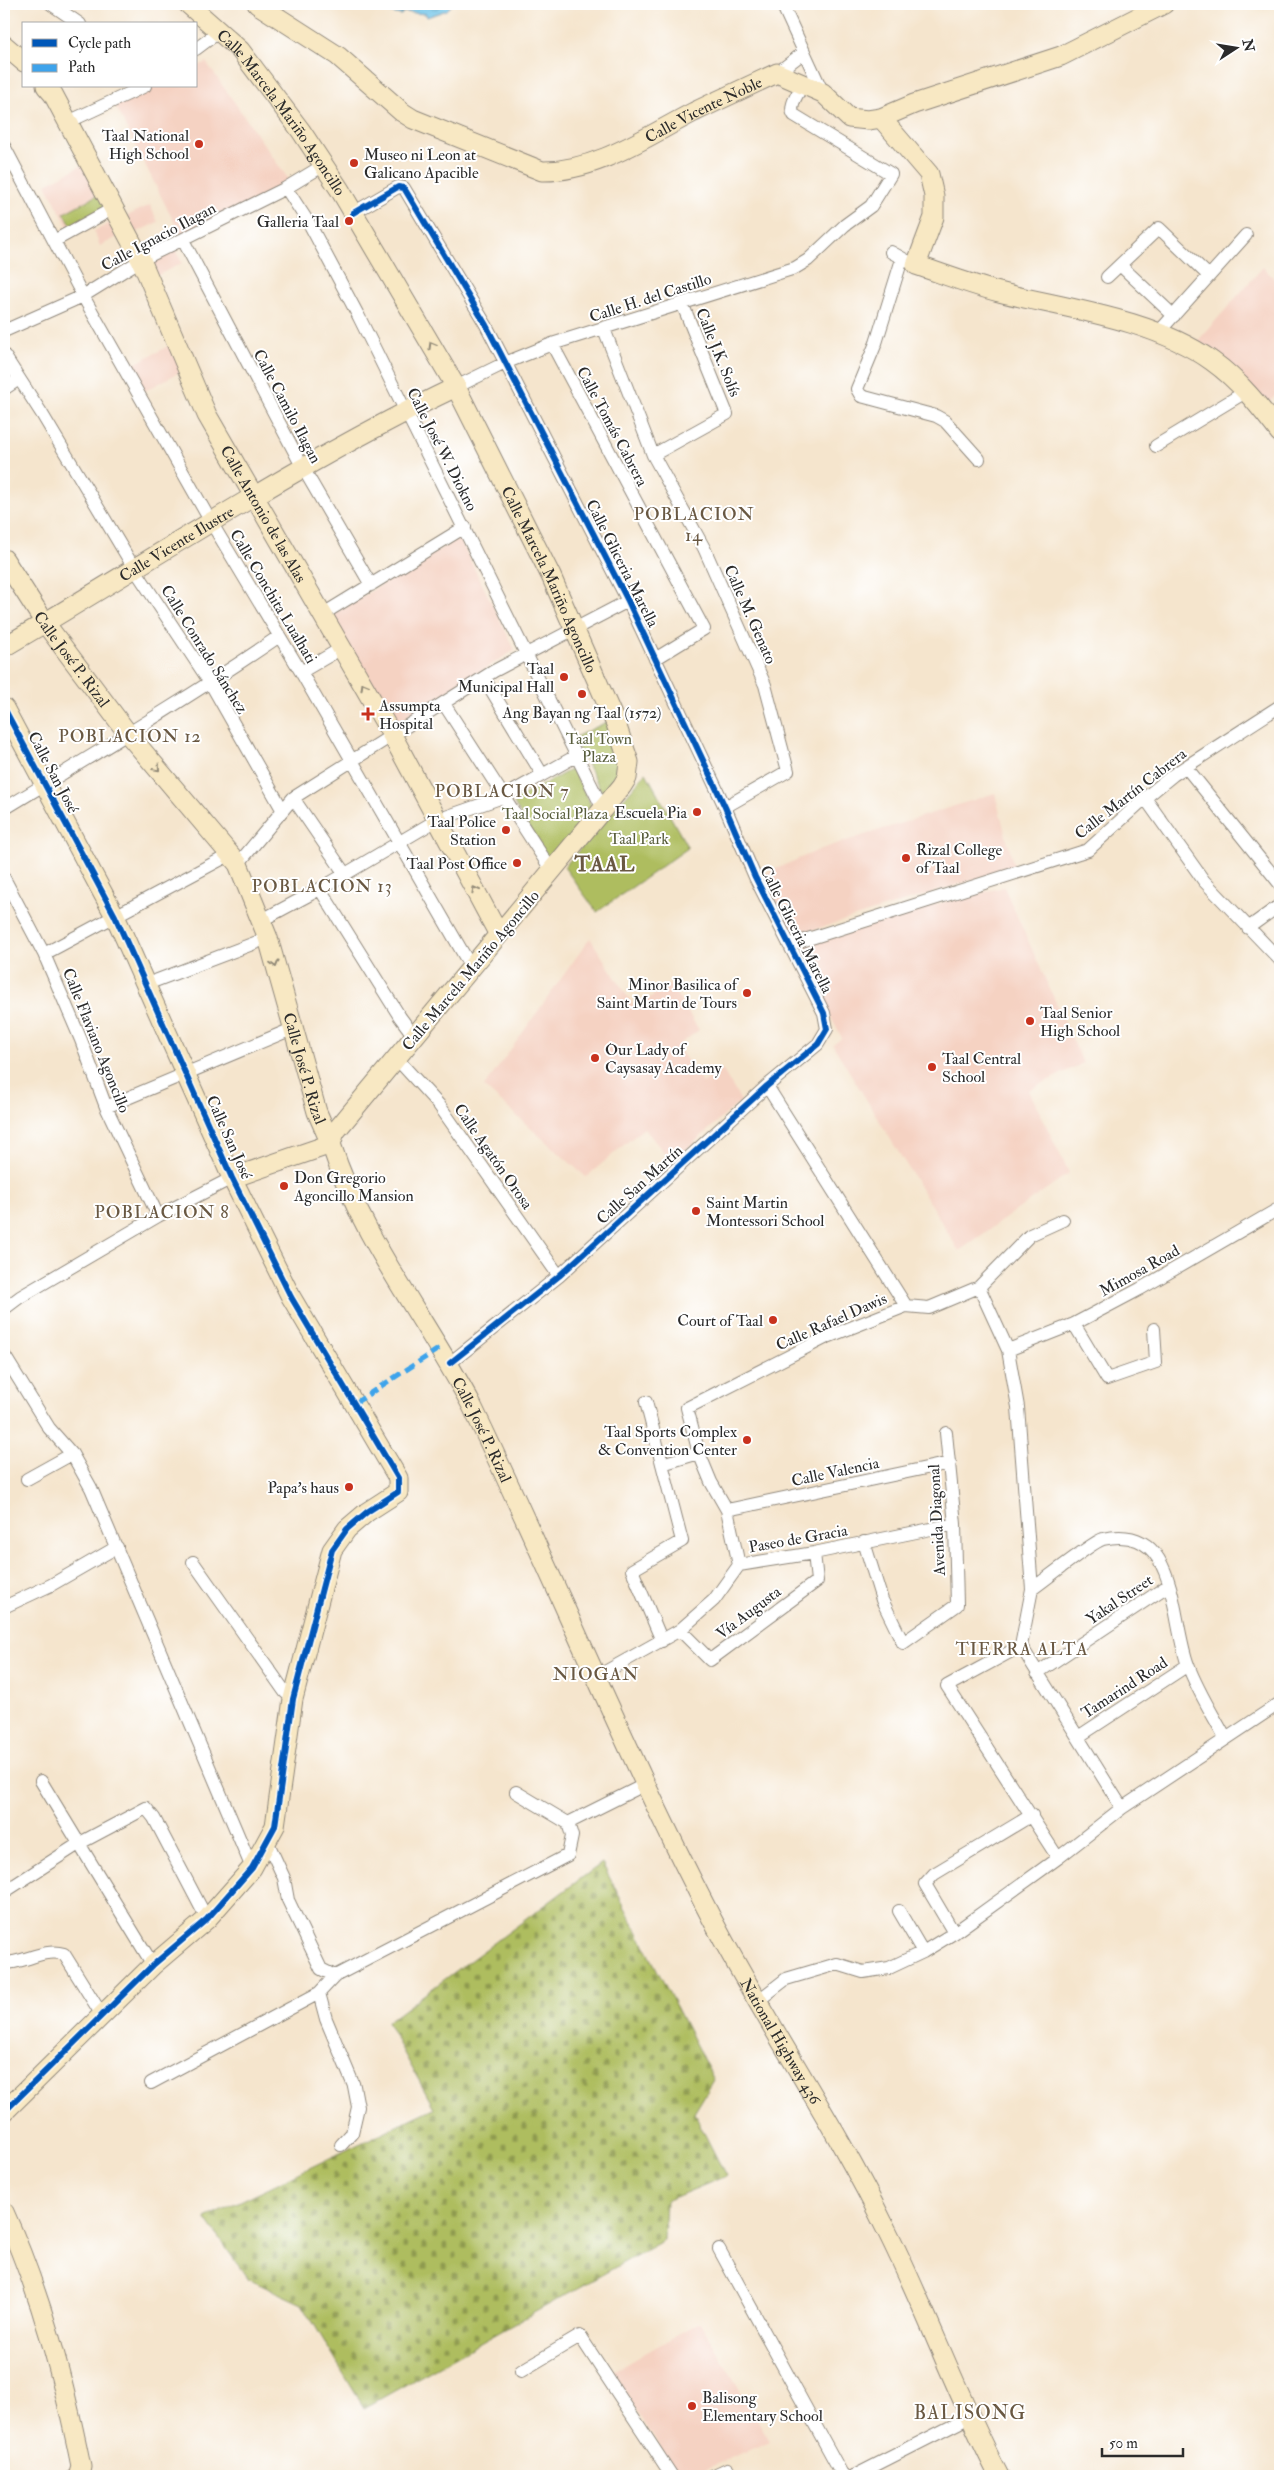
<svg xmlns="http://www.w3.org/2000/svg" width="1284" height="2480" font-family="'IM FELL Double Pica',serif">
	<style>
		.built { fill: #f5d2c2 }
		.green { fill: #aebd5f; stroke: #6c7445 }
		.cemetery { fill: url(#cemetery-stones); stroke: #6c7445 }
		.water { fill: url(#water-waves); stroke: #4a7689 }
		.lines { fill: none; stroke-linecap: round; stroke-linejoin: round }
		.street-casing { stroke: #90887c; stroke-width: 14 }
		.secondary-casing { stroke: #90887c; stroke-width: 21 }
		.street { stroke: #fff; stroke-width: 12 }
		.secondary { stroke: #f8e8c3; stroke-width: 19 }
		.quiet { stroke: #3ea3eb; stroke-width: 5; stroke-dasharray: 10 5; stroke-linecap: butt }
		.cycleway-casing { stroke: #fff; stroke-width: 9 }
		.cycleway { stroke: #0057b8; stroke-width: 6 }
		.oneway { stroke: #928a77 }
		.poi-dot { fill: #c8321e; stroke: #fff; stroke-width: 2 }
		.labels { text-anchor: middle; stroke-width: 4; stroke-linejoin: round; paint-order: stroke }
		.street-label { font-size: 16px; fill: #2b2b2b; stroke: #fff }
		.poi-label { font-size: 16px; fill: #2b2b2b; stroke: #fff; text-anchor: end }
		.park-label { font-size: 16px; fill: #595e3d; stroke: #fff }
		.neighbourhood-label { font-size: 18px; letter-spacing: 1px; fill: #695842; stroke: #fff }
		.quarter-label { font-size: 19px; letter-spacing: 1px; fill: #695842; stroke: #fff }
		.district-label { font-size: 21px; font-weight: bold; letter-spacing: 1px; fill: #695842; stroke: #fff }
	</style>
	<defs>
		<pattern id="cemetery-stones" width="16" height="16" patternUnits="userSpaceOnUse" patternTransform="scale(1.25)"><rect width="16" height="16" fill="#aebd5f"/><path d="M2 7V4a2 2 0 0 1 4 0v3zM10 15v-3a2 2 0 0 1 4 0v3z" fill="#8e9a4f"/></pattern>
		<pattern id="water-waves" width="16" height="10" patternUnits="userSpaceOnUse" patternTransform="scale(1.25)"><rect width="16" height="10" fill="#69c1e7"/><path d="M0 5q4-4 8 0t8 0" fill="none" stroke="#579dbb"/></pattern>
	</defs>
	<rect width="100%" height="100%" fill="#fff"/>
	<filter id="ink" filterUnits="userSpaceOnUse"><feTurbulence type="fractalNoise" baseFrequency=".02" numOctaves="2"/><feDisplacementMap in="SourceGraphic" scale="10" xChannelSelector="R" yChannelSelector="G"/><feConvolveMatrix kernelMatrix="1 2 1 2 8 2 1 2 1" color-interpolation-filters="sRGB"/></filter>
	<filter id="wash" filterUnits="userSpaceOnUse"><feTurbulence type="fractalNoise" baseFrequency=".0096" numOctaves="4" result="noise"/><feDisplacementMap in="SourceGraphic" scale="20" xChannelSelector="R" yChannelSelector="G"/><feGaussianBlur stdDeviation="1.12" result="paint"/><feColorMatrix in="noise" values="0 0 0 0 0 0 0 0 0 0 0 0 0 0 0 0 0 1.4 0 .05"/><feComposite in="paint" operator="in"/></filter>
	<g filter="url(#wash)">
		<rect width="100%" height="100%" fill="#f5e5cd"/>
		<!-- built -->
		<path class="built" d="M206,62L291,183L183,240L115,105L155,86H196V67Z
			M88,162L111,207L69,229L46,184Z
			M150,205L158,222L133,234L125,217Z
			M119,219L125,233L100,246L94,231Z
			M174,247L182,263L152,278L143,261Z
			M1263,267L1280,285V392L1265,405L1196,343Z
			M172,344L185,369L143,392L129,367Z
			M459,538L515,650L395,725L330,616Z
			M995,793L1014,867L791,937L762,875L821,849Z
			M1004,887L1083,1063L1029,1090L1069,1173L959,1251L833,1045L842,1038L792,946L869,921Z
			M590,938L635,1008L670,984L699,1030L677,1046L703,1083L722,1069L741,1101L672,1162L644,1128L586,1177L484,1087Z
			M700,2322L770,2441L689,2476H678L612,2372Z"/>
		<!-- green -->
		<path class="green" d="M99,194L106,208L73,227L64,213Z
			M609,721L623,768L604,796L573,738Z
			M572,769L595,812L552,865L514,804L518,798Z
			M646,773L688,848L597,912L564,867Z"/>
		<!-- cemetery -->
		<path class="cemetery" d="M602,1863L714,2080L694,2113L726,2176L666,2201L664,2240L364,2408L302,2304L248,2279L205,2218L434,2108L387,2022Z"/>
		<!-- water -->
		<path class="water" d="M359,4H453L447,10L427,17L426,14L403,12L401,15L382,11L383,7L376,5L374,9Z"/>
	</g>
	<g filter="url(#ink)">
		<g class="lines">
			<!-- street casing -->
			<g class="street-casing">
				<path id="street" d="M51,4L80,24
					M782,4L823,93
					M196,49L220,31
					M777,73L803,53
					M68,122L145,86
					M4,146L83,296L211,522L301,672L471,967
					M286,188L310,225L359,317L603,809
					M353,213L398,187L404,188L486,325L628,601L725,807L755,877L824,1013L827,1029L818,1044L767,1086L559,1276L450,1363
					M183,240L303,468L371,585
					M54,241L114,208
					M891,252L909,262
					M902,259L876,343L857,389L861,396L936,416L945,421L979,459
					M1120,265L1174,316
					M1107,277L1159,228L1209,276
					M604,329L653,455L704,548L765,685L788,771L725,807
					M4,331L83,296L141,260L286,188L324,165
					M1157,334L1246,235
					M552,344L704,629L655,659
					M4,355L42,414L134,568L211,684L282,809
					M456,387L505,363L552,344L795,268L808,260L845,225L871,206L891,174L794,115C788,106 798,94 803,84
					M4,389L19,379
					M1156,446L1247,391
					M653,455L727,414L682,303
					M323,614L465,527
					M301,672L342,648
					M484,678L542,774
					M444,704L552,871
					M1186,767L1280,884
					M293,798L345,874
					M1145,798L1204,881L1280,960
					M4,809C96,753 189,698 278,637
					M238,864L293,798L494,671L628,601
					M4,878L44,954L81,1040L106,1107L158,1216
					M320,889L400,1017L414,1036
					M262,920L320,889L437,820L503,797L576,756
					M1248,928L1280,905
					M789,945L1088,850L1145,798L1173,775L1280,706
					M44,954L231,854
					M147,984L268,938
					M397,1059L439,1105L559,1276
					M767,1086L906,1306
					M106,1107L292,1029
					M979,1287L1008,1350L1018,1407L1032,1589L1021,1646L1122,1808
					M4,1309L20,1297L158,1216L232,1178
					M1074,1324L1107,1379L1156,1362L1154,1329
					M1008,1350L1074,1324L1140,1289L1280,1208
					M4,1355L49,1428L72,1454L91,1488L252,1868
					M646,1402L682,1541L632,1570L662,1641
					M662,1464L699,1453
					M27,1479L72,1454
					M727,1510L950,1463
					M864,1542L882,1600L903,1643L957,1605L955,1524L946,1433
					M193,1562L285,1692L293,1699
					M739,1565L727,1510L711,1482L699,1453L687,1408L825,1338L906,1306L929,1308L979,1287L1030,1235L1063,1220
					M1032,1589C1045,1580 1092,1542 1103,1539C1179,1522 1170,1618 1188,1665C1197,1690 1213,1715 1226,1739
					M4,1607L51,1585L117,1547
					M680,1630L710,1660L817,1581L814,1553
					M1021,1646L947,1686L1058,1858
					M1037,1673L1169,1585
					M596,1677L680,1630L714,1600L739,1565L814,1553L955,1524
					M1078,1737L1188,1665
					M41,1781L153,1965
					M516,1792L568,1823L646,1784
					M267,1841L284,1878L288,1900L321,1969L335,1976
					M4,1892L80,1843L146,1808L154,1818L207,1919
					M899,1911L923,1952
					M954,1933L925,1884L934,1874L1032,1815
					M4,1963C25,1963 43,1948 64,1954L102,2015
					M319,1993L326,2019L354,2086L358,2107L352,2133L341,2145
					M759,2000L786,1979L837,1964L863,1972L889,1968L923,1952L954,1933L1058,1858L1122,1808L1280,1703
					M151,2083L319,1993L335,1976L568,1855L572,1836L568,1823
					M719,2249L843,2476
					M521,2371L580,2336L672,2476
					M712,2476L727,2469L733,2476
					M854,2476L968,2418"/>
			</g>
			<!-- secondary casing -->
			<g class="secondary-casing">
				<g id="secondary">
					<path id="s1" d="M188,4L240,50L301,131L340,190L456,387L551,576L616,724L629,762L627,778L622,786L335,1132L331,1144C361,1239 426,1318 472,1406C557,1582 630,1765 722,1938C775,2036 838,2130 887,2231C927,2311 957,2396 999,2476"/>
					<path id="s2" d="M257,4L338,56L402,112L413,119L542,171C596,172 647,136 694,112C721,99 749,86 777,73L823,93L849,118L868,120L881,118L914,104L1061,56L1164,4"/>
					<path d="M4,45L24,62"/>
					<path id="s3" d="M46,86L53,94L141,260L207,415L392,735L498,933"/>
					<path d="M881,118L929,174L934,196V217L916,265C946,275 976,287 1007,294C1072,309 1157,321 1212,361C1240,381 1260,407 1280,433"/>
					<path id="s4" d="M4,559L45,623L129,735L238,864L268,938L317,1112L327,1135L332,1139"/>
					<path id="s5" d="M4,647C154,559 299,462 456,387"/>
					<path d="M4,708L115,916L232,1178L291,1297L398,1478V1492L367,1512L347,1529L332,1550L293,1699L275,1826L252,1868L207,1919L153,1965L4,2112"/>
					<path d="M232,1178L331,1144"/>
					<path d="M4,2212C41,2294 63,2377 81,2466L78,2476"/>
				</g>
			</g>
			<!-- street -->
			<use href="#street" class="street"/>
			<!-- secondary -->
			<use href="#secondary" class="secondary"/>
			<!-- quiet -->
			<path class="quiet" d="M355,1403L440,1348"/>
			<!-- cycleway casing -->
			<g class="cycleway-casing">
				<path id="cycleway" d="M353,213L398,187L404,188L486,325L628,601L725,807L755,877L824,1013L827,1029L818,1044L767,1086L559,1276L450,1363
					M4,708L115,916L232,1178L291,1297L398,1478V1492L367,1512L347,1529L332,1550L293,1699L275,1826L252,1868L207,1919L153,1965L4,2112"/>
			</g>
			<!-- cycleway -->
			<use href="#cycleway" class="cycleway"/>
		</g>
		<!-- one-way arrows -->
		<defs><path id="oneway-chevron" d="M-2-3.5L2.5 0L-2 3.5" fill="none" stroke-width="1.6" stroke-linecap="round" stroke-linejoin="round" transform="scale(1.25)"/></defs>
		<g class="oneway">
			<use href="#oneway-chevron" transform="translate(432 345) rotate(-120)"/>
			<use href="#oneway-chevron" transform="translate(364 686) rotate(-120)"/>
			<use href="#oneway-chevron" transform="translate(157 768) rotate(49)"/>
			<use href="#oneway-chevron" transform="translate(475 890) rotate(-118)"/>
			<use href="#oneway-chevron" transform="translate(275 964) rotate(75)"/>
		</g>
	</g>
	<!-- markers -->
	<g class="poi-dot">
		<circle cx="199" cy="144" r="5"/>
		<circle cx="354" cy="163" r="5"/>
		<circle cx="349" cy="221" r="5"/>
		<circle cx="564" cy="677" r="5"/>
		<circle cx="582" cy="694" r="5"/>
		<path d="M365.5 706.5h5v5h5v5h-5v5h-5v-5h-5v-5h5z"/>
		<circle cx="697" cy="812" r="5"/>
		<circle cx="506" cy="830" r="5"/>
		<circle cx="906" cy="858" r="5"/>
		<circle cx="517" cy="863" r="5"/>
		<circle cx="747" cy="993" r="5"/>
		<circle cx="1030" cy="1021" r="5"/>
		<circle cx="595" cy="1058" r="5"/>
		<circle cx="932" cy="1067" r="5"/>
		<circle cx="284" cy="1186" r="5"/>
		<circle cx="696" cy="1211" r="5"/>
		<circle cx="773" cy="1320" r="5"/>
		<circle cx="747" cy="1440" r="5"/>
		<circle cx="349" cy="1487" r="5"/>
		<circle cx="692" cy="2406" r="5"/>
	</g>
	<g class="labels">
		<!-- street labels -->
		<g class="street-label">
			<text dy="6" stroke="none"><textPath href="#s2" startOffset="508">Calle Vicente Noble</textPath></text>
			<text dy="6" stroke="none"><textPath href="#s1" startOffset="144">Calle Marcela Mariño Agoncillo</textPath></text>
			<text transform="translate(158 236) rotate(-28)" y="6">Calle Ignacio Ilagan</text>
			<text transform="translate(650 297) rotate(-18)" y="6">Calle H. del Castillo</text>
			<text transform="translate(719 352) rotate(68)" y="6">Calle J.K. Solís</text>
			<text transform="translate(288 406) rotate(62)" y="6">Calle Camilo Ilagan</text>
			<text transform="translate(613 426) rotate(62)" y="6">Calle Tomás Cabrera</text>
			<text transform="translate(443 449) rotate(63)" y="6">Calle José W. Diokno</text>
			<text dy="6" stroke="none"><textPath href="#s3" startOffset="481">Calle Antonio de las Alas</textPath></text>
			<text dy="6" stroke="none"><textPath href="#s5" startOffset="201">Calle Vicente Ilustre</textPath></text>
			<text transform="translate(623 563) rotate(63)" y="6">Calle Gliceria Marella</text>
			<text dy="6" stroke="none"><textPath href="#s1" startOffset="684">Calle Marcela Mariño Agoncillo</textPath></text>
			<text transform="translate(274 596) rotate(59)" y="6">Calle Conchita Lualhati</text>
			<text transform="translate(751 614) rotate(66)" y="6">Calle M. Genato</text>
			<text transform="translate(205 649) rotate(58)" y="6">Calle Conrado Sánchez</text>
			<text dy="6" stroke="none"><textPath href="#s4" startOffset="121">Calle José P. Rizal</textPath></text>
			<text transform="translate(54 772) rotate(62)" y="6">Calle San José</text>
			<text transform="translate(1130 793) rotate(-38)" y="6">Calle Martín Cabrera</text>
			<text transform="translate(797 929) rotate(63)" y="6">Calle Gliceria Marella</text>
			<text transform="translate(470 970) rotate(-50)" y="6">Calle Marcela Mariño Agoncillo</text>
			<text transform="translate(97 1040) rotate(68)" y="6">Calle Flaviano Agoncillo</text>
			<text dy="6" stroke="none"><textPath href="#s4" startOffset="600">Calle José P. Rizal</textPath></text>
			<text transform="translate(230 1137) rotate(66)" y="6">Calle San José</text>
			<text transform="translate(494 1156) rotate(55)" y="6">Calle Agatón Orosa</text>
			<text transform="translate(639 1184) rotate(-42)" y="6">Calle San Martín</text>
			<text transform="translate(1139 1270) rotate(-29)" y="6">Mimosa Road</text>
			<text transform="translate(831 1321) rotate(-24)" y="6">Calle Rafael Dawis</text>
			<text dy="6" stroke="none"><textPath href="#s1" startOffset="1695">Calle José P. Rizal</textPath></text>
			<text transform="translate(835 1471) rotate(-12)" y="6">Calle Valencia</text>
			<text transform="translate(936 1520) rotate(-93)" y="6">Avenida Diagonal</text>
			<text transform="translate(798 1538) rotate(-10)" y="6">Paseo de Gracia</text>
			<text transform="translate(1119 1599) rotate(-34)" y="6">Yakal Street</text>
			<text transform="translate(748 1612) rotate(-37)" y="6">Vía Augusta</text>
			<text transform="translate(1124 1687) rotate(-33)" y="6">Tamarind Road</text>
			<text dy="6" stroke="none"><textPath href="#s1" startOffset="2376">National Highway 436</textPath></text>
		</g>
		<!-- poi labels -->
		<g class="poi-label">
			<text x="189" y="141">Taal National<tspan x="189" dy="18">High School</tspan></text>
			<text x="364" y="160" text-anchor="start">Museo ni Leon at<tspan x="364" dy="18">Galicano Apacible</tspan></text>
			<text x="339" y="227">Galleria Taal</text>
			<text x="554" y="674">Taal<tspan x="554" dy="18">Municipal Hall</tspan></text>
			<text x="379" y="711" text-anchor="start">Assumpta<tspan x="379" dy="18">Hospital</tspan></text>
			<text x="582" y="718" text-anchor="middle">Ang Bayan ng Taal (1572)</text>
			<text x="687" y="818">Escuela Pia</text>
			<text x="496" y="827">Taal Police<tspan x="496" dy="18">Station</tspan></text>
			<text x="916" y="855" text-anchor="start">Rizal College<tspan x="916" dy="18">of Taal</tspan></text>
			<text x="507" y="869">Taal Post Office</text>
			<text x="737" y="990">Minor Basilica of<tspan x="737" dy="18">Saint Martin de Tours</tspan></text>
			<text x="1040" y="1018" text-anchor="start">Taal Senior<tspan x="1040" dy="18">High School</tspan></text>
			<text x="605" y="1055" text-anchor="start">Our Lady of<tspan x="605" dy="18">Caysasay Academy</tspan></text>
			<text x="942" y="1064" text-anchor="start">Taal Central<tspan x="942" dy="18">School</tspan></text>
			<text x="294" y="1183" text-anchor="start">Don Gregorio<tspan x="294" dy="18">Agoncillo Mansion</tspan></text>
			<text x="706" y="1208" text-anchor="start">Saint Martin<tspan x="706" dy="18">Montessori School</tspan></text>
			<text x="763" y="1326">Court of Taal</text>
			<text x="737" y="1437">Taal Sports Complex<tspan x="737" dy="18">&amp; Convention Center</tspan></text>
			<text x="339" y="1493">Papa's haus</text>
			<text x="702" y="2403" text-anchor="start">Balisong<tspan x="702" dy="18">Elementary School</tspan></text>
		</g>
		<!-- park labels -->
		<g class="park-label">
			<text x="599" y="744">Taal Town<tspan x="599" dy="18">Plaza</tspan></text>
			<text x="555" y="819">Taal Social Plaza</text>
			<text x="639" y="844">Taal Park</text>
		</g>
		<!-- neighbourhood labels -->
		<g class="neighbourhood-label">
			<text x="694" y="520">POBLACION<tspan x="694" dy="21">14</tspan></text>
			<text x="130" y="742">POBLACION 12</text>
			<text x="502" y="797">POBLACION 7</text>
			<text x="322" y="892">POBLACION 13</text>
			<text x="162" y="1218">POBLACION 8</text>
			<text x="1022" y="1655">TIERRA ALTA</text>
			<text x="596" y="1680">NIOGAN</text>
		</g>
		<!-- quarter labels -->
		<g class="quarter-label">
			<text x="970" y="2419">BALISONG</text>
		</g>
		<!-- district labels -->
		<g class="district-label">
			<text x="605" y="871">TAAL</text>
		</g>
	</g>
	<!-- margin -->
	<rect width="1284" height="2480" fill="none" stroke="#fff" stroke-width="20"/>
	<!-- legend -->
	<rect x="22" y="22" width="175" height="65" fill="#ffffff" stroke="#aaaaaa"/>
	<rect x="32" y="39" width="25" height="8" fill="#0057b8" stroke="#aaaaaa"/>
	<text x="68" y="48" font-size="15" fill="#2b2b2b">Cycle path</text>
	<rect x="32" y="64" width="25" height="8" fill="#3ea3eb" stroke="#aaaaaa"/>
	<text x="68" y="72" font-size="15" fill="#2b2b2b">Path</text>
	<!-- north arrow -->
	<g transform="translate(1236 48) rotate(78)" stroke="#ffffff" stroke-width="4" paint-order="stroke">
	<path d="M0-4L9 19L0 12L-9 19Z" fill="#2b2b2b"/>
	<text y="-8" font-size="14" font-weight="bold" text-anchor="middle" fill="#2b2b2b">N</text>
	</g>
	<!-- scale -->
	<path d="M1102 2448v8h81v-8" fill="none" stroke="#2b2b2b" stroke-width="2.5"/>
	<text x="1109" y="2448" font-size="15" fill="#2b2b2b" stroke="#ffffff" stroke-width="4" paint-order="stroke">50 m</text>
</svg>
